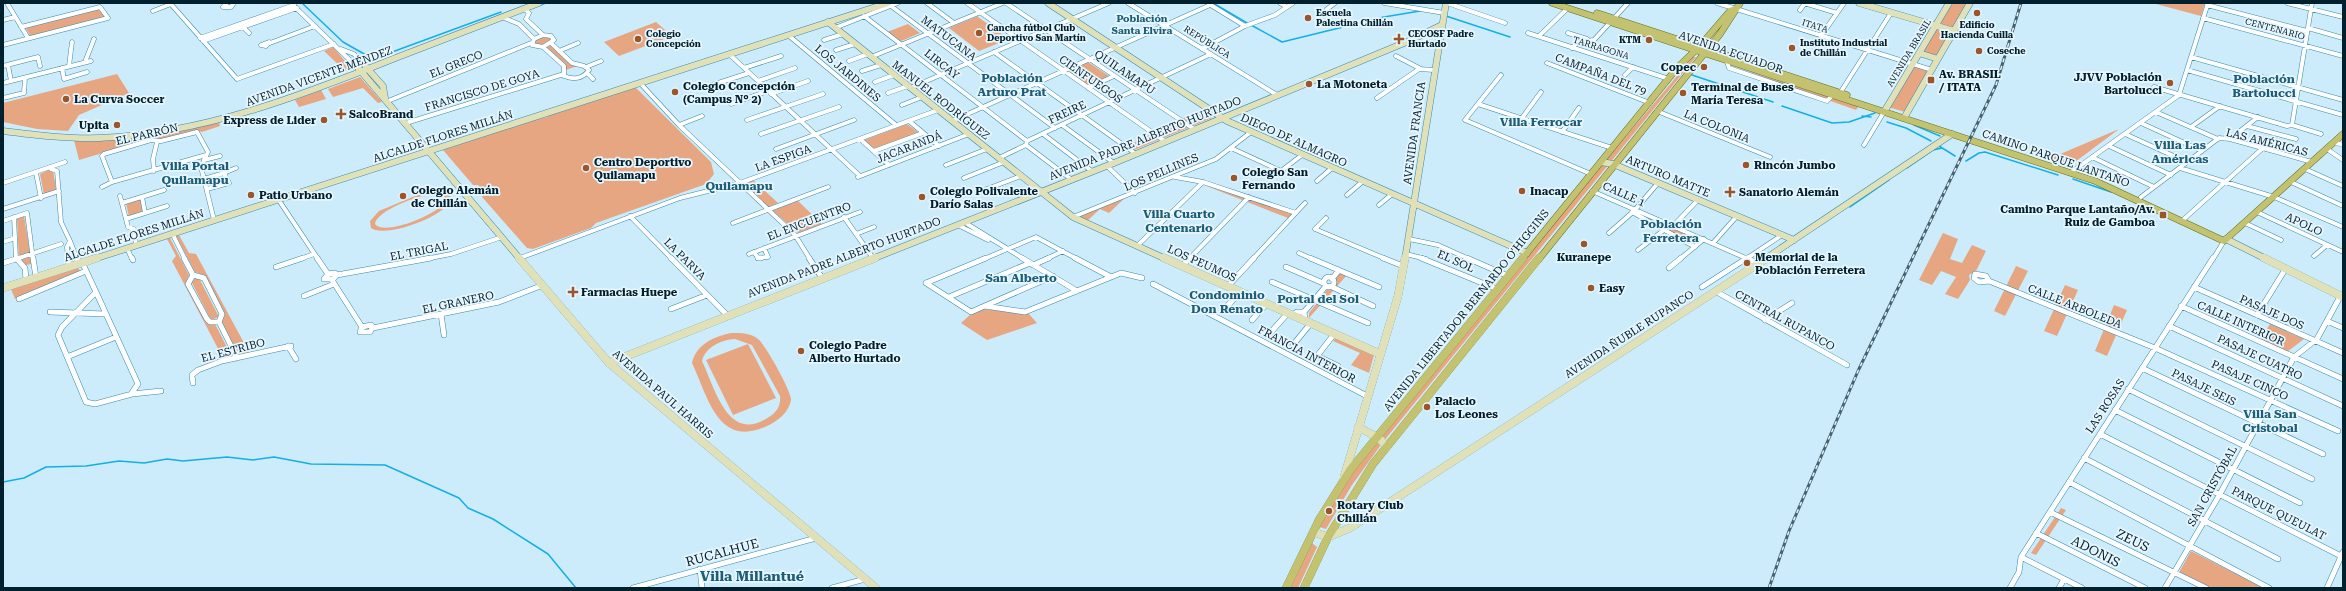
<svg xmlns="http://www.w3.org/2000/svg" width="2346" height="591" font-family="'Roboto Serif',serif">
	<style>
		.green { fill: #e6a682; fill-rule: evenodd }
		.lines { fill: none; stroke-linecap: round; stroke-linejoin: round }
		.stream { stroke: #13afe5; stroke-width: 1.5 }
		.street-far1-casing { stroke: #378aae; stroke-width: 5 }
		.street-casing { stroke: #378aae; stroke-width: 6 }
		.secondary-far1-casing { stroke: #378aae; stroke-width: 7 }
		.secondary-casing { stroke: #378aae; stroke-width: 8 }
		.primary-far1-casing { stroke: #636f1b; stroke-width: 7 }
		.primary-casing { stroke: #636f1b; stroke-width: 8 }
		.street-far1 { stroke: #fff; stroke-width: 4 }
		.street { stroke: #fff; stroke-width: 5 }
		.secondary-far1 { stroke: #e0e1b8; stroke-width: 6 }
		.secondary { stroke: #e0e1b8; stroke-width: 8 }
		.primary-far1 { stroke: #c2c270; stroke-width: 6 }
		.primary { stroke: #c2c270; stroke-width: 8 }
		.rail-casing { stroke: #436371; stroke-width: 3 }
		.rail { stroke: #e7f6fe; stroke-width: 1.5; stroke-dasharray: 4; stroke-linecap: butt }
		.poi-dot { fill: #9b552b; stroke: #e7f6fe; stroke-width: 1.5 }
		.labels { text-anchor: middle; stroke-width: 3.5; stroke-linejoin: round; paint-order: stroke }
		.far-poi-label { font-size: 9px; font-weight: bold; fill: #00202e; stroke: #e7f6fe; text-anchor: start }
		.far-street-label { font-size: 9px; fill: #00202e; stroke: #e7f6fe }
		.far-neighbourhood-label { font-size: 10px; font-weight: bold; fill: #1c5d77; stroke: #e7f6fe }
		.street-label { font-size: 11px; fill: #00202e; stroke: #e7f6fe }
		.poi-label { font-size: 11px; font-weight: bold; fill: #00202e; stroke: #e7f6fe; text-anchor: start }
		.neighbourhood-label { font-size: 12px; font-weight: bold; fill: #1c5d77; stroke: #e7f6fe }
		.near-street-label { font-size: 13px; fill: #00202e; stroke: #e7f6fe }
		.near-neighbourhood-label { font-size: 14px; font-weight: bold; fill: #1c5d77; stroke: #e7f6fe }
	</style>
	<rect width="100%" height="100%" fill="#cdecfb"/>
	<!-- green -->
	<path class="green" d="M1951,3H1968L1953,30L1938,25Z
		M2152,3H2205L2201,16Z
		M98,9L105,17L31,37L25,27Z
		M978,16V17L1009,39L979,51L949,28Z
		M656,22L672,36L619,56L604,42Z
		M908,24L920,33L899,42L887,32Z
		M1937,27L1951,31L1937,56L1923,52Z
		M541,36L552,37L550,44L569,63L577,66L566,70L544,47L534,46V40Z
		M333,47L352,69L322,80L321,79L344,70L324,51Z
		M1693,57H1696L1383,442L1352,485L1326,529L1319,527L1358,465L1575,197Z
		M1088,62L1109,76L1088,85L1068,71Z
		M1913,66L1929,70L1905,112L1888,107Z
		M1737,68L1859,106L1856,110Z
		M117,74L129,93L79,115L68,131L37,129L3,122V103Z
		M360,77L382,102L378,103L363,88L333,97L328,89Z
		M635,87L711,162L714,174L706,184L596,223L591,228L533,249L527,248L482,197L484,193L478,185H473L443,150L526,122L547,117L551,114Z
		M321,90L326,99L299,107L295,100Z
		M1200,110L1212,118L1134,150L1127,146Z
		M219,122L220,126L202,132L195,130L162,140L153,138L79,160L74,140L183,129Z
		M907,124L919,133L875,150L864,140Z
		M2119,129L2071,165L2051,158Z
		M49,170L53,171L56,188L55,191L44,195L40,174Z
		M753,180L778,203L768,207L743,184Z
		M1204,185H1205L1293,213L1288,218Z
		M427,191C436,190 447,189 451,198C450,215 385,239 371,228L370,221L379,211ZM437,193L443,195L446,200C442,213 384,237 375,224C376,210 425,193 437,193Z
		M1127,196L1109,213L1100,209L1086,222L1076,217Z
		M141,199L143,212L129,217L126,203Z
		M797,200L822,224L798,233L772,210Z
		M1638,212L1699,240L1694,245L1636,214Z
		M24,216L32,264L26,265L19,262L17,218Z
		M1943,233L1958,239L1950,259L1962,263L1972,245L1986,251L1976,271L1969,275L1970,280L1958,299L1945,294L1956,277L1941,271L1932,285L1919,280Z
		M179,235L189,253L196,254L250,354L240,356L221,322L225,314L204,275L195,272L176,236Z
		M170,238L189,275L186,282L207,323L215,324L232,357L224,360L172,261L176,256L167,239Z
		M2016,266L2028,271L2005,316L1994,311Z
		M78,267L81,273L15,299L11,289Z
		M1340,272L1347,275L1309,318V313L1327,290L1337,283L1335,278Z
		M196,277L199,278L219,317L211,320L191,281Z
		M2065,285L2078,290L2057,336L2044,331Z
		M2114,305L2127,310L2107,356L2095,351Z
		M983,309L1029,314L1037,323L987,340L961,323L971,314Z
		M2270,324L2304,339L2287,352L2260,340Z
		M732,333C741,333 751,333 758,339C765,344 792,392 791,400C789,412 778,421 767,426C718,449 708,397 692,363C696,344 715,336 732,333ZM735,339L752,345L780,396C781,405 777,412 769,417C728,445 715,388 702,361C706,346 722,340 735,339Z
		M1336,338L1374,355L1369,373L1351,365L1360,353L1333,341Z
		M748,344L776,398L733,415L706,360Z
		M2061,508L2066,510L2036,555L2031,553Z
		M1312,543L1317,547L1298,588H1290Z
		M2191,551L2264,588H2207L2178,574Z"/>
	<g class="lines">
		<!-- stream -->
		<path class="stream" d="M302,3L343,42L373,59L501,12
			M1213,3L1247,23
			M540,5L546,3
			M1446,16L1510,37
			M1251,25L1282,42L1384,17L1420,11
			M1692,75L1773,102
			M1782,106L1832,123L1849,122L1875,113
			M1862,116L1871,117
			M1887,122L1906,128L1931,141
			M1914,125L1940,136
			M1939,146L1955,156
			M1966,161L1979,153L1985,152L2058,175
			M1907,168L1933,150L1942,148
			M2073,179L2111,192
			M1850,207L1889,180
			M3,482L24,478L46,467L86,466L119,461L144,463L167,459L183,461L227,457L253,460L274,457L311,464L385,465L459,498L468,508L493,519L548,554L576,588"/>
		<!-- street-far1 casing -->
		<g class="street-far1-casing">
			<path id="street-far1" d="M7,3L28,38
				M170,3L237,79L334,44
				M227,3L223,7H231L234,3
				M927,3L954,23
				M967,3L1166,142
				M1006,3L1194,129
				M1128,3L1277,95
				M1280,3L1287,7
				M1384,3L1444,13
				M1447,3L1505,23
				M1717,3L1932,70
				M1804,3L1837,13
				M2287,3L2343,17
				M1209,4L1245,26
				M2207,5L2307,31
				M891,6L1055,128
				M295,7L359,69
				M525,9L529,13L526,19L543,35
				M1327,9L1335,3
				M1800,10L1805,3
				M153,11L171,4
				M864,16L1027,141
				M502,17L519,24L534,39
				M2203,18L2343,56
				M3,20L15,17
				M243,27L249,33
				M835,28L898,3
				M2308,28L2343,38
				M1528,33L1669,79
				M1568,33L1587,39
				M543,35L551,36L554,40L543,47L532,45L534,39Z
				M788,35L896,125
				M1539,36L1568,8
				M1821,36L1844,3
				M200,38L294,5
				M824,40L843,34
				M203,41L297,8
				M269,42L266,46L261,45Z
				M270,43L315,26
				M551,43L572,63L584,66L589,70C583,79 573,80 564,76
				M3,45L108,18L100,7L21,27
				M543,47L564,66V76
				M1572,48L1578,42L1594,40L1628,3
				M341,49L354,54L366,67
				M1202,49L1245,26L1275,15L1293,3
				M836,50L855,44
				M559,51L578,43
				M994,52L1136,154
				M729,54L860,176
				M1396,56L1421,69
				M871,57L1003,3
				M2191,57L2343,100
				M849,61L868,54
				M85,62L94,39
				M1727,62L1729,68L1827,101L1832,96
				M1547,63L1650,103
				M8,65L11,81
				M3,66L38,57L40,66
				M69,66L72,42
				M586,67L601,61
				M62,68L64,79L87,72
				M744,68L781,56
				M2187,70L2343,115
				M862,71L881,65
				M587,73L593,79
				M1501,75L1465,120L1591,174
				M1625,75L1633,67
				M758,81L795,68
				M875,82L894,75
				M3,83L91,61
				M640,83L679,125L795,235L810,259
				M712,85L749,73
				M2154,87L2287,126L2292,125L2312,3
				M910,88L1109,3
				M1088,88L1114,76
				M888,93L908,86
				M1840,93L1891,13
				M771,94L808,81
				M3,98L24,93L25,78
				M1377,98L1419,69L1434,70
				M388,101L531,43
				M731,104L768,91
				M1478,104L1612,148
				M902,105L922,97
				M1657,111L1770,157
				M2156,112L2218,139
				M1522,118L1541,92
				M747,120L823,94
				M909,121L939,146
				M952,121L1210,5
				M406,123L564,74
				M2141,123L2202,151
				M679,125L702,116
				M1062,125L1114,163
				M2292,125L2321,134
				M2247,126L2296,139
				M2191,127L2220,106
				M1562,132L1579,108
				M761,134L839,107
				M1043,134L1093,172
				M2125,134L2187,162
				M860,139L889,165
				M2230,139L2258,117
				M2334,142L2343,145
				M1026,145L1072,180
				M1864,145L1884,112
				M2109,146L2171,175
				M1231,148L1281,171L1302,155
				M776,149L854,120
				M2327,149L2343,160
				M874,151L923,133
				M2092,157L2154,187
				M999,158L1026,145L1027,141L1211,54
				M204,160L220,156
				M946,165L987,149
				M1107,166L1135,193
				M2180,168L2274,197L2343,227
				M51,169L57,171L61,222L70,241
				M2305,169L2343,186
				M154,171L153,159L157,142
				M36,173L41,198
				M224,173L236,168
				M2070,173L2179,95L2208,3
				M858,177L969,134
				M1175,177L1203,182L1296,213
				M964,178L1004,162
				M204,179L224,173L229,183L207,189
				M1317,181L1332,168
				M112,182L102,156L104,154L151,140L161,141L197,132L208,152L201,167L214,220
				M2291,182L2343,206
				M3,183L65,162
				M102,187L112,182L206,155
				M1592,191L1748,259
				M979,192L1021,176
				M1347,195L1362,182
				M120,196L128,227L134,229L136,245
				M142,197L145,213
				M2141,197L2219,138L2230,139L2312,162
				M278,199L318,259
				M122,203L164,190
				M1379,205L1391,195
				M3,209L59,191
				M1632,212L1695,247
				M2257,212L2343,252
				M630,216L672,259
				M14,217L16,259
				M844,217L873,258
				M1073,217L1216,159L1251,132
				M1326,218L1315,229L1386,259
				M126,219L167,206
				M2184,219L2263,148
				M3,221L27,213L33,259
				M964,222L1024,259
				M733,223L828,187
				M2245,223L2281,240
				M958,225L988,240
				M1673,226L1698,200
				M172,233L185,259
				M1609,233L1634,211L1658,183
				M856,234L874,227
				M1409,239L1438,245L1469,259
				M3,242L15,238
				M1713,243L1737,216
				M1137,246L1203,182
				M127,248L132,259
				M1638,250L1664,230
				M754,252L758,258L768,257L764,248
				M1299,253L1312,259
				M749,254L860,212
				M1406,254L1426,259
				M2314,256L2327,245
				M520,258L680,198L740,183L938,110
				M16,259L61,244
				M68,259L67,247L70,241L77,259
				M300,259L314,254
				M425,259L451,254L502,237
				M984,259L1036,237L1077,259
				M1046,259L1063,251
				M1189,259L1249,197
				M1253,259L1305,203
				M1680,259L1704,239
				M1746,259L1782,235
				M2213,259L2224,241"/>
		</g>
		<!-- street casing -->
		<g class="street-casing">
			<path id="street" d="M16,258L25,268L26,280
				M33,258L36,277
				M68,258L69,266
				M77,258L79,263
				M132,258L133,260
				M184,258L193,275
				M317,258L328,274
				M671,258L727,315
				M758,258H761
				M809,258L822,278
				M1022,258L1077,291
				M1075,258L1111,277
				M1310,258L1379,287
				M1383,258L1403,266
				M1421,258L1497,289
				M1467,258L1508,276
				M1746,258L1758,263
				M82,262L96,292L62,327L58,335L86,402L95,404L132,394L161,391
				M3,263L19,258
				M1033,265L1049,258
				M1182,266L1190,258
				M276,267L303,258
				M1286,267L1323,283
				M1669,268L1681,258
				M335,273L337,275L333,279H324L328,274Z
				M1975,274L1986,276L1989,281L1979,282L1974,278Z
				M193,275L188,284L207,319L210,322H219
				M193,275L204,278L222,314L219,322
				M337,275L431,258
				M1324 282a5 5 0 1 1 10 0a5 5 0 1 1-10 0Z
				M1332,279L1339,270
				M332,280L362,327
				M1989,281L2155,348L2338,431
				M1272,282L1368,323
				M926,283L986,258
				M926,283L971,312L1053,276
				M1153,284L1367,396
				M1228,286L1254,258
				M1330,286L1373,306
				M1702,287L1747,258
				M2194,287L2343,353
				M1715,291L1847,365
				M96,292L138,384L131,394
				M304,296L334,284
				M949,297L1030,263
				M19,299L86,271
				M985,306L1025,312L1121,273L1142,278
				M1227,306L1241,292
				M2181,306L2343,379
				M671,309L707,295
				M50,312L105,314
				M1304,312L1326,286
				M441,314L444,335
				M1293,315L1297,312H1304L1305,320
				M2257,315L2286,268
				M1252,320L1267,303
				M1765,320L1792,303
				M2327,321L2343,328
				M219,322L237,358
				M371,325L373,327L370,332H360L362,327Z
				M2169,326L2343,406
				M373,328L499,302L543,285
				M1271,332L1288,313
				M1335,333L1317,356L1338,366
				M1293,345L1311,323
				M288,346L296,359
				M67,357L116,337
				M2142,368L2323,454
				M193,383L192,375L198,370L222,361L291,346
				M2128,389L2312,479
				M2115,410L2300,503
				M2100,434L2343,557
				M2084,458L2278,559
				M2069,482L2269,588
				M2050,512L2206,588
				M2036,533L2145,588
				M2021,557L2082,588
				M700,569L702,588
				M633,588L816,538
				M832,588L865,579
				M2010,588L2019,572L2021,557L2213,258
				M2059,588L2064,579
				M2165,588L2220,494L2294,357L2317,339L2341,295
				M2327,588L2343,552"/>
		</g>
		<!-- secondary-far1 casing -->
		<g class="secondary-far1-casing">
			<path id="secondary-far1" d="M1048,3L1227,121L1527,253
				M1859,3L1954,31
				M828,22L1073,217L1166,259
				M1919,53L1938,59
				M366,67L383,86L385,98
				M359,69L520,259
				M1884,112L1949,3
				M1904,118L1970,3
				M3,131C35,135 67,139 99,138C203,134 303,95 398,57C445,39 492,21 539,3
				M1601,162L1613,164L1794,240
				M2226,239L2266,259
				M94,259L888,3
				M872,259L1114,163L1409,41L1442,25
				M1405,259L1446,3
				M1765,259L1952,134"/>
		</g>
		<!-- secondary casing -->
		<g class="secondary-casing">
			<path id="secondary" d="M519,258L609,363L876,588
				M1164,258L1380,354
				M2264,258L2343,297
				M3,288L97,258
				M609,363L875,258
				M1358,427L1379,438L1387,447
				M1344,477L1398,296L1405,258
				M1313,532L1328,537L1350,528L1767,258"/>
		</g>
		<!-- primary-far1 casing -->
		<g class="primary-far1-casing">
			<path id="primary-far1" d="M1552,3L2095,181L2224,241L2343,134
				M1597,13L1847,95
				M1522,259L1677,68L1699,47L1730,11L1735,9
				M1539,259L1720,34L1740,3"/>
		</g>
		<!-- primary casing -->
		<g class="primary-casing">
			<path id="primary" d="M1286,588L1319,520L1351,469L1523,258
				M1304,588L1328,537L1373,464L1539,258"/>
		</g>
		<!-- street-far1 -->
		<use href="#street-far1" class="street-far1"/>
		<!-- street -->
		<use href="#street" class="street"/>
		<!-- secondary-far1 -->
		<use href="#secondary-far1" class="secondary-far1"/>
		<!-- secondary -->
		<use href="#secondary" class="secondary"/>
		<!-- primary-far1 -->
		<use href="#primary-far1" class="primary-far1"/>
		<!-- primary -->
		<use href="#primary" class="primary"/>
		<!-- rail casing -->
		<g class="rail-casing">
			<path id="rail" d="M1769,588L1789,531L1858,371L1996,85L2021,3"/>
		</g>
		<!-- rail -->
		<use href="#rail" class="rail"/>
	</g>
	<!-- markers -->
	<g class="poi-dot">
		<circle cx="1977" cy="13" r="4"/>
		<circle cx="1308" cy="18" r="4"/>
		<circle cx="979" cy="33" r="4"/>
		<circle cx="638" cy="39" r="4"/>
		<path d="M1397 33h4v4h4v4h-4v4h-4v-4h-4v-4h4z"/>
		<circle cx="1649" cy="40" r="4"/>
		<circle cx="1792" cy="48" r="4"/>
		<circle cx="1979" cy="51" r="4"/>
		<circle cx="1704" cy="67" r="4"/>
		<rect x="1927" y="76" width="8" height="8" rx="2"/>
		<circle cx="2170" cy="83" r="4"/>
		<circle cx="1309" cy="84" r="4"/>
		<circle cx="675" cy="92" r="4"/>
		<circle cx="1683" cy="93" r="4"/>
		<circle cx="66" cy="99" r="4"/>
		<path d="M339 108h4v4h4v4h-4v4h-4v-4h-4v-4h4z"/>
		<circle cx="324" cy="120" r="4"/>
		<circle cx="117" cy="125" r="4"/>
		<circle cx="1746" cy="165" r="4"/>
		<circle cx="586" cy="168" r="4"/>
		<circle cx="1234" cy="178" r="4"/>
		<circle cx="1522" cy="191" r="4"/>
		<path d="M1728 186h4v4h4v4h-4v4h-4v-4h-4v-4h4z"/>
		<circle cx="251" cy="195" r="4"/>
		<circle cx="403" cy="196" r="4"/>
		<circle cx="922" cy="197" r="4"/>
		<rect x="2159" y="211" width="8" height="8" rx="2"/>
		<circle cx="1584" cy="244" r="4"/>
		<circle cx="1747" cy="263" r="4"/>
		<circle cx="1591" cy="288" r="4"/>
		<path d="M571 286h4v4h4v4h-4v4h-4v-4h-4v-4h4z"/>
		<circle cx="801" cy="351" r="4"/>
		<circle cx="1427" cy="407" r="4"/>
		<circle cx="1329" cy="511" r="4"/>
	</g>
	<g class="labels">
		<!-- far-poi labels -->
		<g class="far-poi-label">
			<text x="1316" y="16">Escuela<tspan x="1316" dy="10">Palestina Chillán</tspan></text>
			<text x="1977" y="28" text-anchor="middle">Edificio<tspan x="1977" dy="10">Hacienda Cuilla</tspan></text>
			<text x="987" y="31">Cancha fútbol Club<tspan x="987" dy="10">Deportivo San Martín</tspan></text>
			<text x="646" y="37">Colegio<tspan x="646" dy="10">Concepción</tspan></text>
			<text x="1408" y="37">CECOSF Padre<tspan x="1408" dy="10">Hurtado</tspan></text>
			<text x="1641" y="43" text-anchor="end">KTM</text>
			<text x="1800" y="46">Instituto Industrial<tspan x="1800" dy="10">de Chillán</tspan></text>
			<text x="1987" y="54">Coseche</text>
		</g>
		<!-- far-street labels -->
		<g class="far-street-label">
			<text transform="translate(1815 26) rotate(17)" y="3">ITATA</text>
			<text transform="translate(2275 29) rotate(15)" y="3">CENTENARIO</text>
			<text transform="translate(1207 42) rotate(32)" y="3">REPÚBLICA</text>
			<text transform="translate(1601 48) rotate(17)" y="3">TARRAGONA</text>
			<text transform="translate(1909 53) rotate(-59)" y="3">AVENIDA BRASIL</text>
		</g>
		<!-- far-neighbourhood labels -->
		<g class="far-neighbourhood-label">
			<text x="1142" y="22">Población<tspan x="1142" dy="12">Santa Elvira</tspan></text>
		</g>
		<!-- street labels -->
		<g class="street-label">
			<text transform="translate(949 38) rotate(37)" y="4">MATUCANA</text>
			<text transform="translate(1731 52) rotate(19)" y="4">AVENIDA ECUADOR</text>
			<text transform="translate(456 64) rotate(-22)" y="4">EL GRECO</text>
			<text transform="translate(942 64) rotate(38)" y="4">LIRCAY</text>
			<text transform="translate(1125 72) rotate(34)" y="4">QUILAMAPU</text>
			<text transform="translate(848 73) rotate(40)" y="4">LOS JARDINES</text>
			<text transform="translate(1601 74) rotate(21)" y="4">CAMPAÑA DEL 79</text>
			<text transform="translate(319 76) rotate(-20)" y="4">AVENIDA VICENTE MÉNDEZ</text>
			<text transform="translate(1091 79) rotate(35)" y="4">CIENFUEGOS</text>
			<text transform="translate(482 90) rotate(-17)" y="4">FRANCISCO DE GOYA</text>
			<text transform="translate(941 100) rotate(38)" y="4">MANUEL RODRÍGUEZ</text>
			<text transform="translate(1067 112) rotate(-25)" y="4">FREIRE</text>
			<text transform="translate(1717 126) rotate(22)" y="4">LA COLONIA</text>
			<text transform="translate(1414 133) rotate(-82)" y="4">AVENIDA FRANCIA</text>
			<text transform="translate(147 134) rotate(-13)" y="4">EL PARRÓN</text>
			<text transform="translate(443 136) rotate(-18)" y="4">ALCALDE FLORES MILLÁN</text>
			<text transform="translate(1145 138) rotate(-22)" y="4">AVENIDA PADRE ALBERTO HURTADO</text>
			<text transform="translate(1294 140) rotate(24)" y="4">DIEGO DE ALMAGRO</text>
			<text transform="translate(2267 142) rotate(14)" y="4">LAS AMÉRICAS</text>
			<text transform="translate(909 147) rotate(-21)" y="4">JACARANDÁ</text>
			<text transform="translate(783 158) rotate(-20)" y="4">LA ESPIGA</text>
			<text transform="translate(2056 158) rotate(19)" y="4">CAMINO PARQUE LANTAÑO</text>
			<text transform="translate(1161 172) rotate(-23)" y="4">LOS PELLINES</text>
			<text transform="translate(1668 176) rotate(23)" y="4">ARTURO MATTE</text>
			<text transform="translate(1624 194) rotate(24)" y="4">CALLE 1</text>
			<text transform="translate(809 221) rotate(-21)" y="4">EL ENCUENTRO</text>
			<text transform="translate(2304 224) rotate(25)" y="4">APOLO</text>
			<text transform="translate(134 235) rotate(-18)" y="4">ALCALDE FLORES MILLÁN</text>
			<text transform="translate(419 251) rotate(-11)" y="4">EL TRIGAL</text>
			<text transform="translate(844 257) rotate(-21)" y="4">AVENIDA PADRE ALBERTO HURTADO</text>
			<text transform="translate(685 259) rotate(45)" y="4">LA PARVA</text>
			<text transform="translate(1456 261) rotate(24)" y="4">EL SOL</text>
			<text transform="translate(1202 263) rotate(24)" y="4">LOS PEUMOS</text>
			<text transform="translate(458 302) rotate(-12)" y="4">EL GRANERO</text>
			<text transform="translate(2075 306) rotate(22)" y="4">CALLE ARBOLEDA</text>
			<text transform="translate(1466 310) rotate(-51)" y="4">AVENIDA LIBERTADOR BERNARDO O'HIGGINS</text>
			<text transform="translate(2272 312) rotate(24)" y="4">PASAJE DOS</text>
			<text transform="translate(1785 320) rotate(29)" y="4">CENTRAL RUPANCO</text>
			<text transform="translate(2241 323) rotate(24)" y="4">CALLE INTERIOR</text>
			<text transform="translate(1629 334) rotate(-33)" y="4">AVENIDA ÑUBLE RUPANCO</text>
			<text transform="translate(233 350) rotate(-15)" y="4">EL ESTRIBO</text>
			<text transform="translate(1307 354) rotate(28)" y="4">FRANCIA INTERIOR</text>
			<text transform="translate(2260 357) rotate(25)" y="4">PASAJE CUATRO</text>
			<text transform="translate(2250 380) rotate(24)" y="4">PASAJE CINCO</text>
			<text transform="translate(2204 387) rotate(26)" y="4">PASAJE SEIS</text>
			<text transform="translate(663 394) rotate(41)" y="4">AVENIDA PAUL HARRIS</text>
			<text transform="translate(2105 406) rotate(-57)" y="4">LAS ROSAS</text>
			<text transform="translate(2212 486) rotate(-61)" y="4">SAN CRISTÓBAL</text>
			<text transform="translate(2279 513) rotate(27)" y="4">PARQUE QUEULAT</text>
		</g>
		<!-- poi labels -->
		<g class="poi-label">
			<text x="1696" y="71" text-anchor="end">Copec</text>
			<text x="1939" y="78">Av. BRASIL<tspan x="1939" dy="13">/ ITATA</tspan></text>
			<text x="2162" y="81" text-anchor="end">JJVV Población<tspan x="2162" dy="13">Bartolucci</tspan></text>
			<text x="1317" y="88">La Motoneta</text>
			<text x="683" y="90">Colegio Concepción<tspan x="683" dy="13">(Campus N° 2)</tspan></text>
			<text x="1691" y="91">Terminal de Buses<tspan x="1691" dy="13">María Teresa</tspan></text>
			<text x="74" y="103">La Curva Soccer</text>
			<text x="349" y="118">SalcoBrand</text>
			<text x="316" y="124" text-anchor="end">Express de Lider</text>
			<text x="109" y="129" text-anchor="end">Upita</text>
			<text x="594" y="166">Centro Deportivo<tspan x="594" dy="13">Quilamapu</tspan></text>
			<text x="1754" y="169">Rincón Jumbo</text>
			<text x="1242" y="176">Colegio San<tspan x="1242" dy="13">Fernando</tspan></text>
			<text x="411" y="194">Colegio Alemán<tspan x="411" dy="13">de Chillán</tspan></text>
			<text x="930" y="195">Colegio Polivalente<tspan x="930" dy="13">Darío Salas</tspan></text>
			<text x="1530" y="195">Inacap</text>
			<text x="1739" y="196">Sanatorio Alemán</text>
			<text x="259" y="199">Patio Urbano</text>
			<text x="2155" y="213" text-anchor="end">Camino Parque Lantaño/Av.<tspan x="2155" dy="13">Ruiz de Gamboa</tspan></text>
			<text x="1584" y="261" text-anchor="middle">Kuranepe</text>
			<text x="1755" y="261">Memorial de la<tspan x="1755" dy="13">Población Ferretera</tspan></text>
			<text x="1599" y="292">Easy</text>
			<text x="581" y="296">Farmacias Huepe</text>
			<text x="809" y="349">Colegio Padre<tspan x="809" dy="13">Alberto Hurtado</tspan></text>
			<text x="1435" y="405">Palacio<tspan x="1435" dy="13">Los Leones</tspan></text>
			<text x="1337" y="509">Rotary Club<tspan x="1337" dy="13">Chillán</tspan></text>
		</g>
		<!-- neighbourhood labels -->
		<g class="neighbourhood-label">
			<text x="1012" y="82">Población<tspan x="1012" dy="14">Arturo Prat</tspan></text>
			<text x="2264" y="83">Población<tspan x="2264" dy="14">Bartolucci</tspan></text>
			<text x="1541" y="126">Villa Ferrocar</text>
			<text x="2180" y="149">Villa Las<tspan x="2180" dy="14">Américas</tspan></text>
			<text x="195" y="170">Villa Portal<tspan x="195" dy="14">Quilamapu</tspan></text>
			<text x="739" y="190">Quilamapu</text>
			<text x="1179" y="218">Villa Cuarto<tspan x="1179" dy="14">Centenario</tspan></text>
			<text x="1671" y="228">Población<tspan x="1671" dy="14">Ferretera</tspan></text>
			<text x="1021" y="282">San Alberto</text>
			<text x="1227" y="299">Condominio<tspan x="1227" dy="14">Don Renato</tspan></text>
			<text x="1318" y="303">Portal del Sol</text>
			<text x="2270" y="418">Villa San<tspan x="2270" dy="14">Cristobal</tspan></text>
		</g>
		<!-- near-street labels -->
		<g class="near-street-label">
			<text transform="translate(2133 540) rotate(26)" y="5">ZEUS</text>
			<text transform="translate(2096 551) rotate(27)" y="5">ADONIS</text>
			<text transform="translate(722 552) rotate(-15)" y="5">RUCALHUE</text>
		</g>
		<!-- near-neighbourhood labels -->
		<g class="near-neighbourhood-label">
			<text x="752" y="581">Villa Millantué</text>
		</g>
	</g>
	<!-- border -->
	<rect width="2346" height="591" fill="none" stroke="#00202e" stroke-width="8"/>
</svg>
